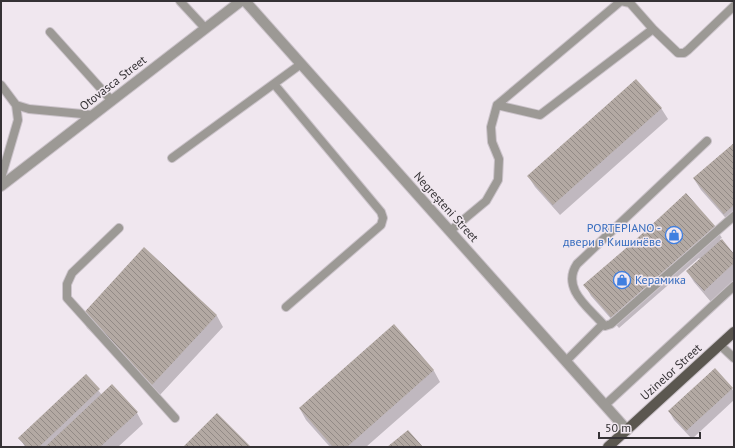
<svg xmlns="http://www.w3.org/2000/svg" width="735" height="448" font-family="'PT Sans',sans-serif">
	<style>
		.shadow { fill: #0003 }
		.building { fill: url(#building-back-hatch) }
		.lines { fill: none; stroke-linecap: round; stroke-linejoin: round }
		.service-casing { stroke: #cbc3ca; stroke-width: 10 }
		.minor-casing { stroke: #cbc3ca; stroke-width: 12 }
		.tertiary-casing { stroke: #cbc3ca; stroke-width: 12 }
		.primary-casing { stroke: #cbc3ca; stroke-width: 12 }
		.service { stroke: #9c9995; stroke-width: 8 }
		.minor { stroke: #9c9995; stroke-width: 10 }
		.tertiary { stroke: #9c9995; stroke-width: 10 }
		.primary { stroke: #5b5750; stroke-width: 10 }
		.labels { text-anchor: middle; stroke-width: 3; stroke-linejoin: round; paint-order: stroke }
		.street-label { font-size: 12px; fill: #353235; stroke: #f0e7ef }
		.shop-label { font-size: 12px; fill: #366cbe; stroke: #f0e7ef; text-anchor: end }
	</style>
	<defs>
		<pattern id="building-back-hatch" width="6" height="6" patternUnits="userSpaceOnUse"><rect width="6" height="6" fill="#b3a9a3"/><path d="M-1 5l2 2M0 0l6 6M5-1l2 2" fill="none" stroke="#928a86"/></pattern>
	</defs>
	<rect width="100%" height="100%" fill="#f0e7ef"/>
	<!-- shadow -->
	<path class="shadow" d="M661,108L668,119L560,215L535,187L528,176Z
		M734,144V221L731,224L701,190L694,179Z
		M715,227L722,238L720,239L734,255V280L711,302L694,282L687,271L700,259L699,258L619,328L591,296L585,285Z
		M144,249L217,316L223,327L159,396L87,328L81,317Z
		M394,326L434,371L440,382L366,447H330L306,420L300,409Z
		M715,370L732,389L734,392V400L692,439L674,420L669,411Z
		M86,376L102,395L137,413L143,424L118,447H25L20,438Z"/>
	<!-- building -->
	<path class="building" d="M636,79L662,108L553,205L527,176Z
		M734,143V205L724,214L693,178Z
		M686,193L716,227L612,318L583,285L632,243Z
		M722,239L734,254V263L704,291L686,271Z
		M144,247L217,315L152,385L80,317Z
		M394,324L434,370L347,447H333L299,408Z
		M715,368L733,388L686,431L668,411Z
		M86,374L100,389L39,447H27L18,438Z
		M112,384L138,412L100,447H45Z
		M217,413L251,447H183Z
		M408,430L423,447H387Z"/>
	<g class="lines">
		<!-- service casing -->
		<g class="service-casing">
			<path id="service" d="M180,1L205,28
				M50,32L112,101
				M274,84L381,212L383,218L381,225L286,307
				M1,85L16,105L18,120L1,178
				M16,105L29,109L93,115
				M497,105L540,115L653,29
				M707,141L577,264C561,288 588,307 603,324L605,326L611,324L734,216
				M172,158L301,64
				M119,228L72,273L67,284V298L175,418
				M450,231L486,201L498,180L499,159L492,142L491,127L497,105L621,1L630,3L653,29L678,53H684L688,50L734,6
				M720,345L734,358
				M566,361L603,324
				M605,405L734,286"/>
		</g>
		<!-- minor casing -->
		<g class="minor-casing">
			<path id="minor" d="M245,1L627,430"/>
		</g>
		<!-- tertiary casing -->
		<g class="tertiary-casing">
			<path id="tertiary" d="M1,186L241,1"/>
		</g>
		<!-- primary casing -->
		<g class="primary-casing">
			<path id="primary" d="M608,447L734,332"/>
		</g>
		<!-- service -->
		<use href="#service" class="service"/>
		<!-- minor -->
		<use href="#minor" class="minor"/>
		<!-- tertiary -->
		<use href="#tertiary" class="tertiary"/>
		<!-- primary -->
		<use href="#primary" class="primary"/>
	</g>
	<!-- icons -->
	<defs>
		<g id="shop-ring" transform="scale(0.9)"><circle r="9.5" fill="#f0e7ef" stroke="#3f7fe0" stroke-width="1.5"/><path d="M-5-2.5h2.3a2.7 3.5 0 0 1 5.4 0H5L5.5 6h-11ZM-1.5-2.5h3a1.5 2.3 0 0 0-3 0Z" fill="#3f7fe0"/></g>
	</defs>
	<g fill-rule="evenodd">
		<use href="#shop-ring" x="674" y="235"/>
		<use href="#shop-ring" x="622" y="280"/>
	</g>
	<g class="labels">
		<!-- street labels -->
		<g class="street-label">
			<text transform="translate(113 83) rotate(-38)" y="4">Otovasca Street</text>
			<text transform="translate(446 207) rotate(48)" y="4">Negreșteni Street</text>
			<text transform="translate(671 372) rotate(-42)" y="4">Uzinelor Street</text>
		</g>
		<!-- shop labels -->
		<g class="shop-label">
			<text x="661" y="232">PORTEPIANO -<tspan x="661" dy="14">двери в Кишинёве</tspan></text>
			<text x="635" y="284" text-anchor="start">Керамика</text>
		</g>
	</g>
	<!-- border -->
	<rect width="735" height="448" fill="none" stroke="#353235" stroke-width="4"/>
	<!-- scale -->
	<path d="M599 432v6h101v-6" fill="none" stroke="#353235" stroke-width="2"/>
	<text x="605" y="432" font-size="12" fill="#353235" stroke="#f0e7ef" stroke-width="3" paint-order="stroke">50 m</text>
</svg>
